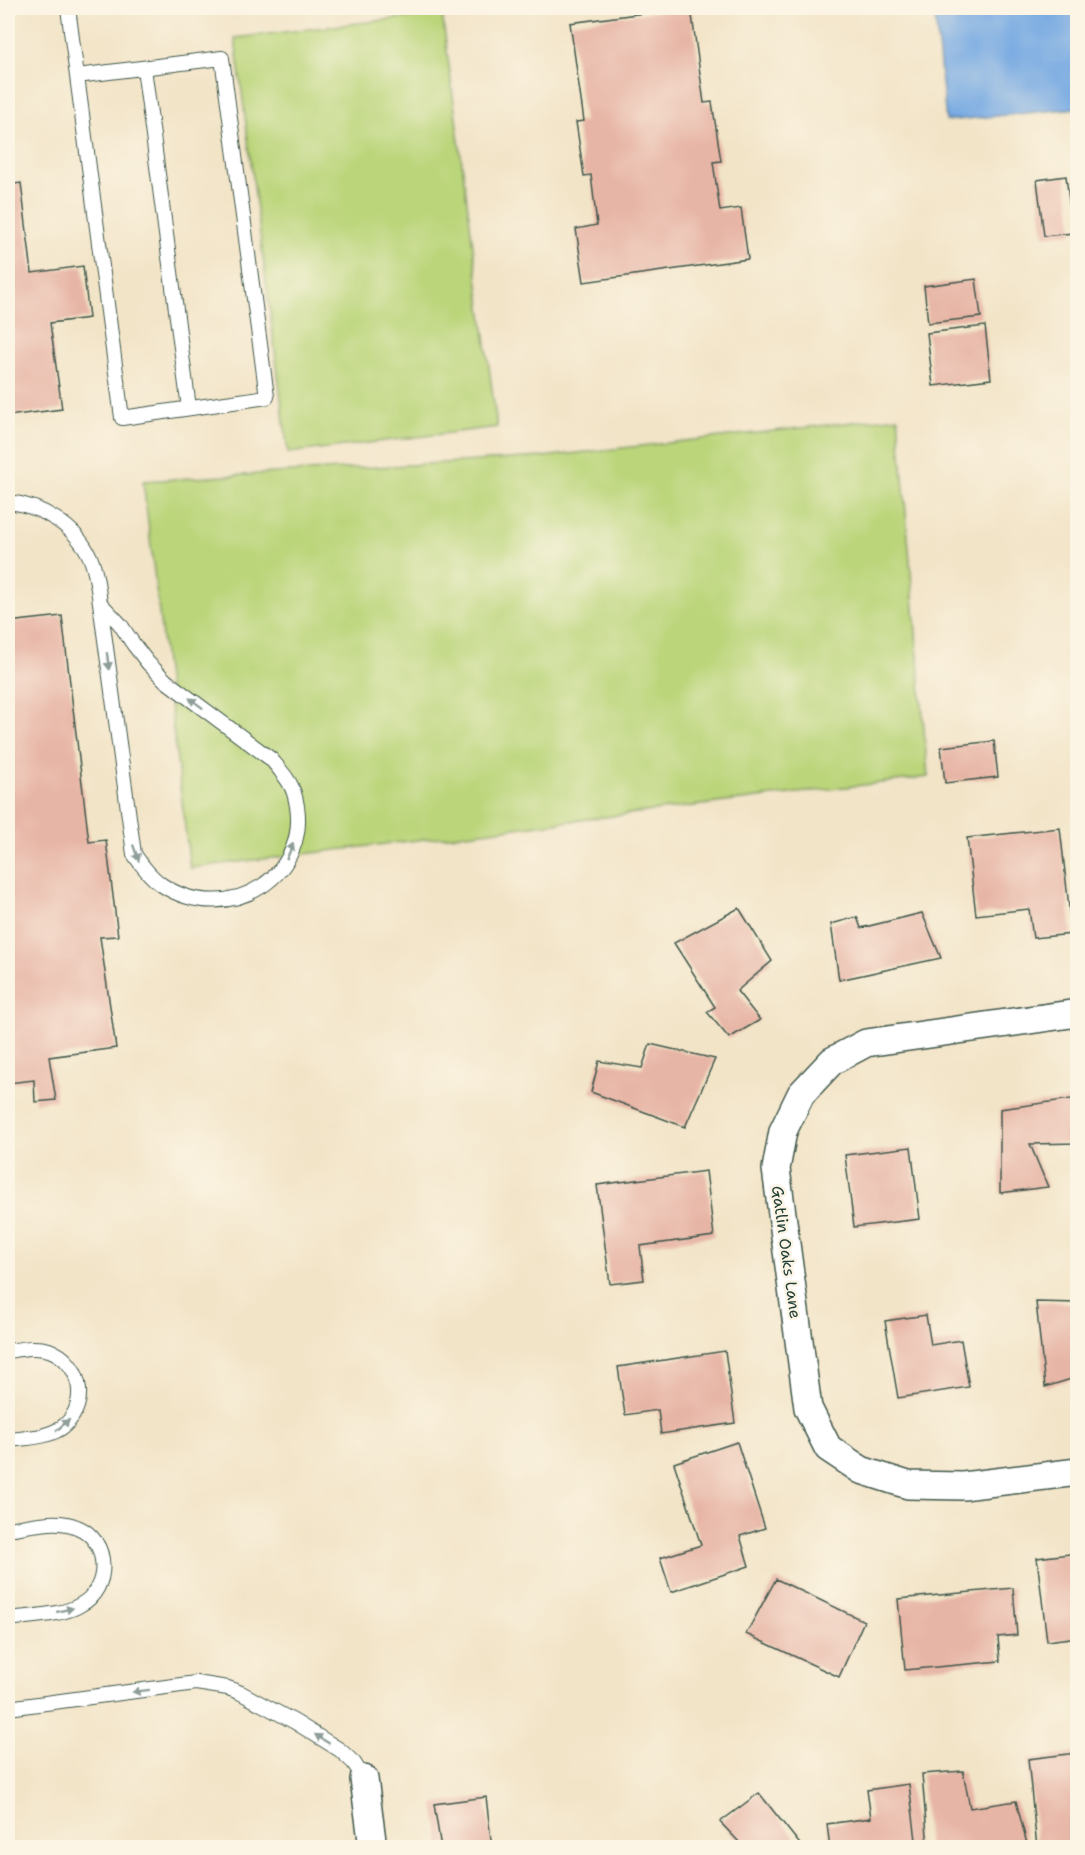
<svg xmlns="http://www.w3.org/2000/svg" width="1085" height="1855" font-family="'Shantell Sans',sans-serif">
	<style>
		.green { fill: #bbd57a; stroke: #6d8957; stroke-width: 1.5 }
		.water { fill: #76a9e2; stroke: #4a738b; stroke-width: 1.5 }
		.building { fill: #e7b5a6 }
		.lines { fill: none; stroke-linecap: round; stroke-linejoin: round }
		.service-casing { stroke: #3f564a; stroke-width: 16 }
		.minor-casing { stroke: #3f564a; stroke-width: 30 }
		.service { stroke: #fff; stroke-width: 14 }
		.minor { stroke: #fff; stroke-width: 27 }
		.oneway { fill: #8f9e9a }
		.labels { text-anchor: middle; stroke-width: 5; stroke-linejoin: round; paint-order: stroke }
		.street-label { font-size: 16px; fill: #1f3d34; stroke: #fcf5e5 }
	</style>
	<rect width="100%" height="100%" fill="#fcf5e5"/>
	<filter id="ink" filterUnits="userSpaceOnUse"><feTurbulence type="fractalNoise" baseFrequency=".0167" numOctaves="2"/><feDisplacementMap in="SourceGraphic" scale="12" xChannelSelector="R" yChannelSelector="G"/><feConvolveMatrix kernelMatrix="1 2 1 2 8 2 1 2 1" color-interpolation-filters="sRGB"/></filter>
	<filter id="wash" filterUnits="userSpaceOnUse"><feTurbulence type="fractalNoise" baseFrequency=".008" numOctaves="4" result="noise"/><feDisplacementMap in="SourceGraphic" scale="24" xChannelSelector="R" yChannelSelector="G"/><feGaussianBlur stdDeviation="1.35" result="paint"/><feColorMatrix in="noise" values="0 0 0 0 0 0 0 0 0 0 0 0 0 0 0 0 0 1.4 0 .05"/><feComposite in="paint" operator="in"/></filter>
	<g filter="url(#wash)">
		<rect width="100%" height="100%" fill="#f2e4c7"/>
		<!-- green -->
		<path class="green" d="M442,13L497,427L288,453L235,38Z
			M898,417L928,777L190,868L143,481L542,457Z"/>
		<!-- water -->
		<path class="water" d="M934,8H1077V108L946,121Z"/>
		<g id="blocks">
			<!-- building -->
			<path class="building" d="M682,8H691L704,103L712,102L721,161L713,162L720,211L741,208L748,259L584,282L576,229L597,225L591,175L584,176L576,122L584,121L570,23Z
				M1066,176L1073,233L1044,236L1037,180Z
				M21,183L32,273L83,266L89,318L50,323L62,409L8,416V185Z
				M976,279L981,317L928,323L924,286Z
				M985,326L991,379L933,386L927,333Z
				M62,616L89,842L106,840L118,936L100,937L116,1048L49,1057L56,1100L35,1102L34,1080L8,1083V622Z
				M994,741L998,777L945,783L941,747Z
				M1060,828L1072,934L1033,938L1029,909L976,915L967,838Z
				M739,908L772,961L737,991L760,1020L729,1038L707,1012L715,1007L674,943Z
				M922,913L941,958L839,980L831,924L857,917L861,928Z
				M650,1044L715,1059L685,1127L591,1092L599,1061L642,1068Z
				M1078,1098V1143L1030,1144L1048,1187L1000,1193V1109Z
				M911,1147L920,1219L854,1227L845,1155Z
				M706,1171L714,1236L640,1246L644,1280L610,1284L597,1185Z
				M1036,1302L1078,1303V1377L1045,1387Z
				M926,1315L931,1345L961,1340L969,1387L898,1398L885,1321Z
				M725,1351L735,1423L661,1434L658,1410L625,1415L618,1367Z
				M737,1442L765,1528L740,1536L749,1566L671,1592L660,1558L701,1545L674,1463Z
				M1078,1553V1637L1047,1641L1037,1558Z
				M776,1579L864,1621L839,1677L746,1634Z
				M1013,1588L1017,1635L998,1637L1000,1661L905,1670L898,1599Z
				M1076,1753L1078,1842L1053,1848H1037L1028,1759Z
				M963,1771L970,1808L1016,1801L1027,1844L1001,1848H928L922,1774Z
				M909,1784L917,1848H830L827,1824L871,1818L867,1790Z
				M759,1793L803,1848H733L739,1842L720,1822Z
				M486,1797L492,1848H441L434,1804Z"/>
		</g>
	</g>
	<g filter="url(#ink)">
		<use href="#blocks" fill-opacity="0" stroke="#3f564a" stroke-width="1.5"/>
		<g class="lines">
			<!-- service casing -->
			<g class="service-casing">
				<path id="service" d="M68,8L122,418L267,397L222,58L77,76
					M144,68L189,408
					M8,502C40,505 76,526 90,557C96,571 98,587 100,603L134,854C142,866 150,877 162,885C229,929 318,874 294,793C290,780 279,769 271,759L166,681L148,663L134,645L120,624L100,603
					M8,1351C21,1349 35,1346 49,1350C80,1361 90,1402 65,1425C51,1438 25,1438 8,1440
					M8,1529C29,1526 56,1518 77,1527C110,1540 111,1589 80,1605C62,1616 29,1616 8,1619
					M8,1708L196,1683L228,1688L241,1693L295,1722L340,1750L354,1763L364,1779"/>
			</g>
			<!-- minor casing -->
			<g class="minor-casing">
				<path id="minor" d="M1078,1013L866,1043L832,1061L801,1094L783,1131L776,1169L808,1408L828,1448L861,1470L908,1485L963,1486L1078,1472
					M364,1779L373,1848"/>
			</g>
			<!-- service -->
			<use href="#service" class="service"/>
			<!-- minor -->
			<use href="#minor" class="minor"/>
		</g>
		<!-- one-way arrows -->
		<defs><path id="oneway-solid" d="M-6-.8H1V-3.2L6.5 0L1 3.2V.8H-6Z" transform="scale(1.5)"/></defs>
		<g class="oneway">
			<use href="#oneway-solid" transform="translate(108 661) rotate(82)"/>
			<use href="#oneway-solid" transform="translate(196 703) rotate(-143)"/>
			<use href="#oneway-solid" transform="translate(290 851) rotate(-67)"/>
			<use href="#oneway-solid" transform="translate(136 853) rotate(70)"/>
			<use href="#oneway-solid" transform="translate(63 1425) rotate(-40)"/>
			<use href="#oneway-solid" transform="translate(65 1610) rotate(-13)"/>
			<use href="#oneway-solid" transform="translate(141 1691) rotate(173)"/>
			<use href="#oneway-solid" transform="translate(322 1739) rotate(-148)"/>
		</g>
	</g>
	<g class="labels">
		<!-- street labels -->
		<g class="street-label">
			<text transform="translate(787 1252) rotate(82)" y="6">Gatlin Oaks Lane</text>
		</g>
	</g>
	<!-- margin -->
	<rect width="1085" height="1855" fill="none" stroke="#fcf5e5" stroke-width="30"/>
</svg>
